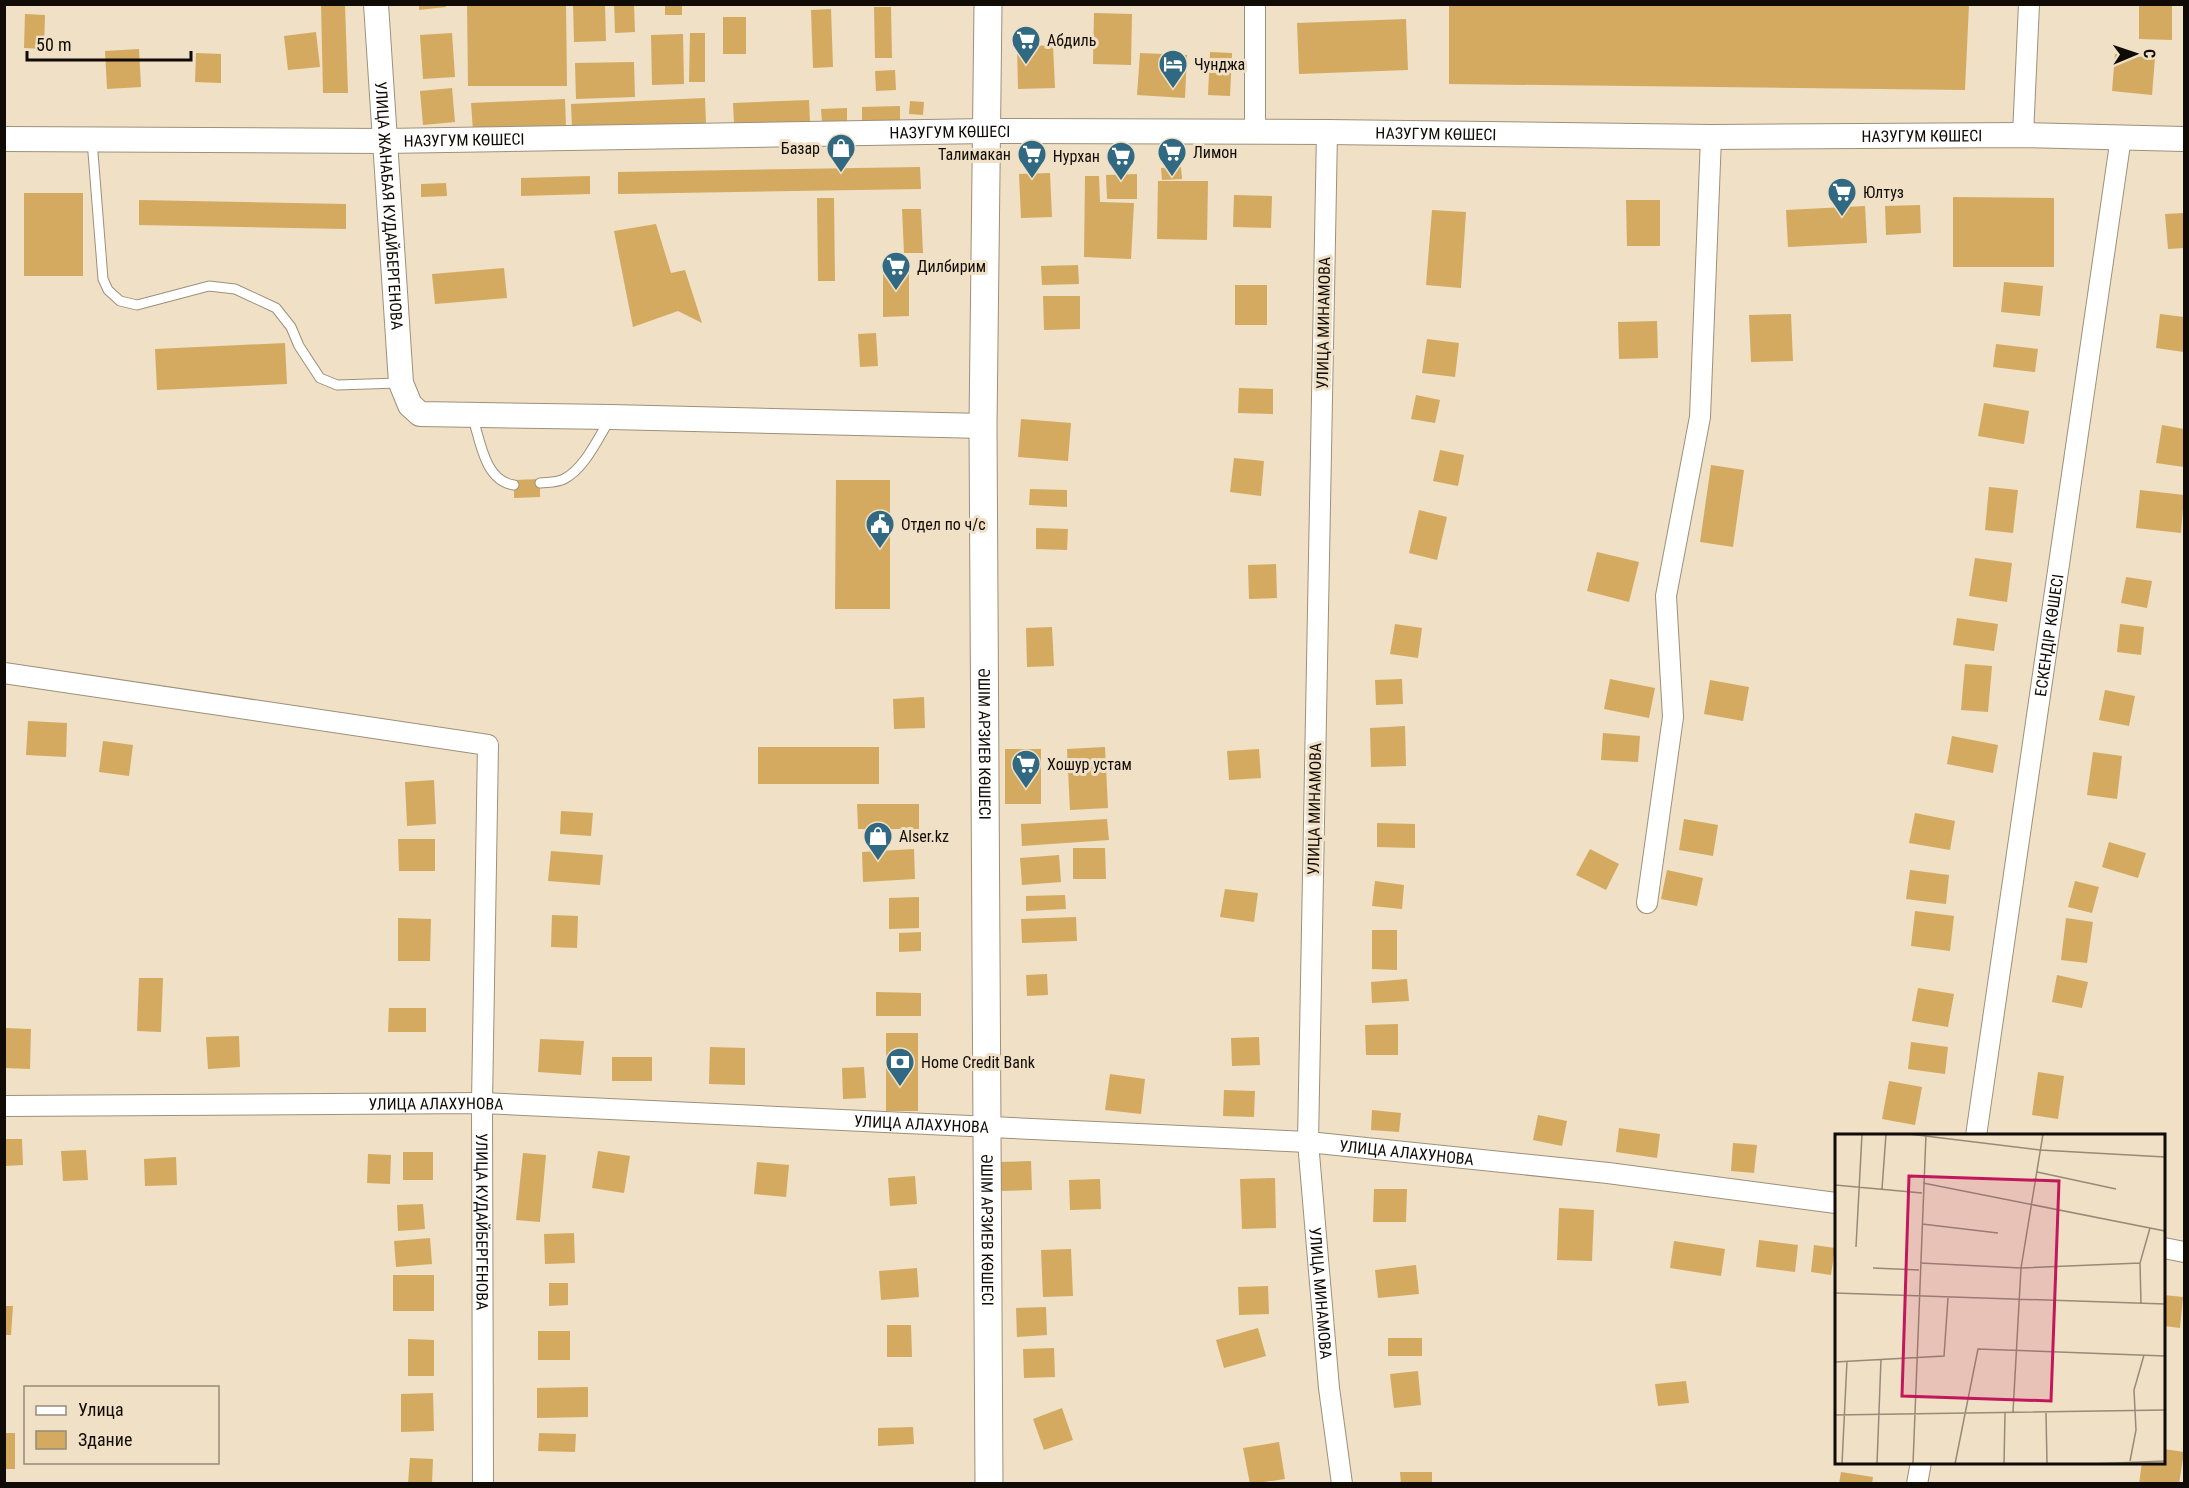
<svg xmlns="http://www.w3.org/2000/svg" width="2189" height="1488" font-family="'Roboto Condensed',sans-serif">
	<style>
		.building { fill: #d3aa60 }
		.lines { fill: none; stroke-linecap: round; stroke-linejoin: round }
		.service-casing { stroke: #9e9079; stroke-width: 11 }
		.minor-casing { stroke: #9e9079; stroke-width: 22 }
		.tertiary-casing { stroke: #9e9079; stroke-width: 26 }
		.secondary-casing { stroke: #9e9079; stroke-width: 29 }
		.service { stroke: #fff; stroke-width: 9 }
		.minor { stroke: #fff; stroke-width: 20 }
		.tertiary { stroke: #fff; stroke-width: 24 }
		.secondary { stroke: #fff; stroke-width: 27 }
		.labels { text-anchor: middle; stroke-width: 6; stroke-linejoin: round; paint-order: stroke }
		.poi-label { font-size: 16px; fill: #100b04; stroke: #efe0c6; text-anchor: start }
		.street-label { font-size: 16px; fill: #100b04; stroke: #efe0c6 }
		.inset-road { fill: none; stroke: #968b78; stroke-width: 1.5 }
		.view { fill: #c2185b; fill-opacity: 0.15; stroke: #c2185b; stroke-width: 3 }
		.inset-edge { fill: none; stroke: #100b04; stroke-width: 3 }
	</style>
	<rect width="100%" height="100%" fill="#efe0c6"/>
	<!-- building -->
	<path class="building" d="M321,4H345L348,93H323Z
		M419,4H446V7L419,10Z
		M467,4H566L567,86H468Z
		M573,4H605L606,41L574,42Z
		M614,4H634L635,32L615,33Z
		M665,4H682V15H665Z
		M1449,4H1969L1965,90L1449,84Z
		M2139,4H2172V40L2139,39Z
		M874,7H891L892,58H875Z
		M831,9L833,67L813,68L811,10Z
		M1094,13L1132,14L1131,65L1093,64Z
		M25,14L45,15L44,49L24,48Z
		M723,17H746V54H723Z
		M1406,19L1408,70L1299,74L1297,23Z
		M316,32L320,67L288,70L284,36Z
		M452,33L455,77L423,79L420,35Z
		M690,33H705V82H689Z
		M683,34L684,84L652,85L651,35Z
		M1053,45L1055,88L1018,89L1017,47Z
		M139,49L141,87L107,89L105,51Z
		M1210,52L1232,53L1230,96L1208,95Z
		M196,53L221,54V83L195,82Z
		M1140,53L1187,55L1185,98L1137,95Z
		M2115,54L2155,58L2152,95L2112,91Z
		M634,62L635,97L576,99L575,63Z
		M895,70L896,90L876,91L875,71Z
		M452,88L455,122L423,125L420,91Z
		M705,98L706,123L572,129L571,104Z
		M565,99L566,127L473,131L471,103Z
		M809,100L810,122L734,124L733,103Z
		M910,101L924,102L923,115L909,114Z
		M900,106V122L862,123V107Z
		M847,108V122L822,123L821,109Z
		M920,167L921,189L618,194V172Z
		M1181,167L1182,179L1162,180L1161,168Z
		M1050,173L1052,217L1021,218L1019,174Z
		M1137,174V199H1107L1106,175Z
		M590,176V194L521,196V178Z
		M1085,176H1099L1100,202L1134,203L1131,259L1084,257Z
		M1158,181H1208L1207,240L1157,239Z
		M446,183L447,196L421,197V184Z
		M24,193H83V276H24Z
		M1234,195L1272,196L1271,228L1233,227Z
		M1953,197L2054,198V267H1953Z
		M817,198H834L835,281H818Z
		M139,200L346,204V229L139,225Z
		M1626,200H1660V246H1627Z
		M1920,205L1921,233L1886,235L1885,206Z
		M1865,206L1867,243L1788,247L1786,210Z
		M902,209H921L923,253H904Z
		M1432,210L1466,212L1461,288L1426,285Z
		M2184,213V248L2168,249L2165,214Z
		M656,224L671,273L685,270L702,323L678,311L633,327L614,231Z
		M1078,265L1079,284L1042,285L1041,266Z
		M504,268L507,298L435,304L432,274Z
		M883,274H909V316L883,317Z
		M2004,282L2043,286L2040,316L2001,312Z
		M1235,285H1267V325H1235Z
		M1043,296H1080V329L1044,330Z
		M1791,314L1793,361L1751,362L1749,315Z
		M2160,314L2184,317V352L2156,348Z
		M1657,321L1658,358L1619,359L1618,322Z
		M876,333L878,366L860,367L858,334Z
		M1427,339L1459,343L1455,377L1422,373Z
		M285,343L287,384L157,390L155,349Z
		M1996,344L2038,349L2035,372L1993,367Z
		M1239,388L1273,389V414L1238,413Z
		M1416,395L1440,400L1435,423L1411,419Z
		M1984,403L2029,411L2024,444L1978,436Z
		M1021,419L1071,423L1068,461L1018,457Z
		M2162,425L2184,429V467L2156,463Z
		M1440,450L1464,455L1458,486L1433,481Z
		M1234,458L1264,461L1261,496L1230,492Z
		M1711,465L1744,470L1733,547L1700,542Z
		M540,479V497L514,498V480Z
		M836,480H890V609H835Z
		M1989,487L2018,490L2013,533L1985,530Z
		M1030,489L1067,490V507L1029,505Z
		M2140,490L2184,495L2181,533L2136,528Z
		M1419,510L1447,517L1437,560L1409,553Z
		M1036,528L1068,529L1067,550L1036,549Z
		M1597,552L1639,562L1629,602L1587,591Z
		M1975,558L2012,563L2007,602L1969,596Z
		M1276,564L1277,598L1249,599L1248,565Z
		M2126,577L2152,581L2147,608L2121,603Z
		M1957,618L1998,624L1994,651L1953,645Z
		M1395,624L1422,628L1418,658L1390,654Z
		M2120,624L2144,627L2141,655L2117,652Z
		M1052,627L1054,666L1027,667L1026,628Z
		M1965,664L1992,666L1988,712L1961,710Z
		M1402,679L1403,704L1376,705L1375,680Z
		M1610,679L1655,688L1649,718L1604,709Z
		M1710,680L1749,687L1743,721L1704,714Z
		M2105,690L2135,696L2129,726L2099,720Z
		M924,697L925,728L894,729L893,699Z
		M28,721L67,723L66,757L26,755Z
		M1405,726L1406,766L1371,767L1370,728Z
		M1603,733L1640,736L1638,762L1601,760Z
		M1952,736L1998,745L1993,773L1947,764Z
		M103,741L133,745L129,776L99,772Z
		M758,747H879V784H758Z
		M1105,747L1108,808L1070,810L1067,749Z
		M1005,749H1041V804H1005Z
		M1259,749L1261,778L1229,780L1227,751Z
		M2093,752L2122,756L2117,799L2087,795Z
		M434,780L436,824L407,826L405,782Z
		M857,804H919V829H858Z
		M561,811L593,813L591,836L560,834Z
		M1915,813L1955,821L1950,850L1909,843Z
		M1107,819L1109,840L1022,846L1021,824Z
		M1684,819L1718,825L1713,856L1679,850Z
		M1377,823L1415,824V848L1377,847Z
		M398,839H435V871H399Z
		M2109,842L2146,853L2138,878L2102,867Z
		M1073,848H1105L1106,879H1073Z
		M914,849L915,879L863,882L862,852Z
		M1590,849L1619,864L1606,890L1576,875Z
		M551,851L603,855L600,885L548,881Z
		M1059,855L1061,882L1022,885L1020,858Z
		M1667,870L1703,878L1697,906L1661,899Z
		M1910,870L1949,875L1946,904L1906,899Z
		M1375,881L1404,885L1402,909L1372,906Z
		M2075,881L2099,887L2092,913L2068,907Z
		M1225,889L1258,893L1254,922L1220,917Z
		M1065,895L1066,909L1026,911V896Z
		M919,897V928L889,929V898Z
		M1915,911L1954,916L1950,951L1911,946Z
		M552,915L578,916L577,948L551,947Z
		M1076,917L1077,941L1022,943L1021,919Z
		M398,918L431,919L430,961H398Z
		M2066,918L2093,922L2087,963L2061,960Z
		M1372,930H1397V970L1372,969Z
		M921,932V951L899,952V933Z
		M1047,974L1048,995L1027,996L1026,975Z
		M2057,975L2088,982L2082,1008L2052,1002Z
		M139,978H163L161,1032L137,1031Z
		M1407,979L1409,1001L1372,1003L1371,982Z
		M1918,988L1954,994L1948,1027L1912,1021Z
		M876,992L921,993V1016H876Z
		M389,1008H426V1032H388Z
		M1398,1024V1055H1366L1365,1025Z
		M5,1028L31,1029L30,1069L5,1068Z
		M886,1033H918V1111H886Z
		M239,1036L240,1067L208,1069L206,1037Z
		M1259,1037L1260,1065L1232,1066L1231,1038Z
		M540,1039L584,1041L581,1075L538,1072Z
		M1911,1042L1948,1047L1945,1074L1908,1069Z
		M710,1047L745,1048V1085L709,1084Z
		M612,1057H652V1081H612Z
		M864,1067L866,1098L843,1099L842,1068Z
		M2038,1072L2064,1076L2058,1119L2032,1115Z
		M1110,1074L1145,1079L1141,1114L1105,1110Z
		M1889,1081L1922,1087L1915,1125L1882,1119Z
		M1224,1090L1255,1091L1254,1117L1223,1116Z
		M1372,1110L1401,1113L1399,1132L1371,1130Z
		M1538,1115L1567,1121L1562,1146L1533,1140Z
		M1619,1128L1660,1134L1657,1158L1616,1152Z
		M4,1139H22L23,1165L5,1166Z
		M1733,1143L1757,1145L1754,1173L1731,1171Z
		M86,1150L88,1180L63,1181L61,1151Z
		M598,1151L630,1156L624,1193L592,1188Z
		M403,1152H433V1180H403Z
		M523,1153L546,1155L540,1222L516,1220Z
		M368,1154L391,1155L390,1184L367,1183Z
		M176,1157L177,1185L145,1186L144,1159Z
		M1031,1161L1032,1190L1001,1191L1000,1162Z
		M757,1162L789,1165L786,1197L754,1194Z
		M915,1176L917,1204L890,1206L888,1178Z
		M1275,1178L1276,1228L1242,1229L1240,1179Z
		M1100,1179L1101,1209L1070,1210L1069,1180Z
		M1374,1189H1407L1406,1222H1373Z
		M423,1204L425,1229L398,1231L397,1205Z
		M1559,1208L1594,1210L1592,1261L1557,1260Z
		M574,1233L575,1263L545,1264L544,1234Z
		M430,1238L432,1264L396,1267L394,1241Z
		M1759,1240L1798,1245L1795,1272L1756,1267Z
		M1674,1241L1725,1249L1721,1276L1670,1268Z
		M1814,1245L1835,1248L1831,1275L1811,1272Z
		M1071,1249L1073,1296L1043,1297L1041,1250Z
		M1416,1265L1419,1294L1378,1298L1375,1270Z
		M917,1268L919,1297L881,1300L879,1271Z
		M393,1275H434V1311H393Z
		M549,1283H568V1305L549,1306Z
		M1268,1286L1269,1314L1239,1315L1238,1287Z
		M2164,1295L2183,1297L2180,1328L2164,1326Z
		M4,1306H13L11,1335H4Z
		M1046,1307L1047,1335L1017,1337L1016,1308Z
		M887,1325H911L912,1357H887Z
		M1258,1328L1266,1356L1224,1368L1216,1340Z
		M538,1331H570V1360H538Z
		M1388,1338H1422V1356H1388Z
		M408,1339L434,1340V1376H408Z
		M1054,1348L1055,1377L1024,1378L1023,1349Z
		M1418,1371L1421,1405L1394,1408L1390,1374Z
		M1686,1381L1689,1403L1658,1406L1655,1384Z
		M588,1387V1417L537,1418V1388Z
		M433,1393L434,1431L401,1432V1394Z
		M1062,1408L1073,1440L1044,1450L1033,1419Z
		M913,1427L914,1444L878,1446V1428Z
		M4,1433H15V1469H4Z
		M539,1433L576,1434L575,1452L538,1451Z
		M1279,1442L1285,1479L1250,1484L1243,1448Z
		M2164,1449L2184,1452L2179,1484H2139L2142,1462H2164Z
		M410,1458L433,1459L432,1484H408Z
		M1400,1472H1432V1484H1401Z
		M1841,1472L1873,1477L1872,1484H1839Z"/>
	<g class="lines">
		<!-- service casing -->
		<g class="service-casing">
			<path id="service" d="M92,140L103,279L108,290L120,301L137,305L209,286L235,289L276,308L291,327L299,346L320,378L337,385L399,383
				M472,415C480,439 484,481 514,485
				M540,483C548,482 556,483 564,479C585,468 598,438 610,419"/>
		</g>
		<!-- minor casing -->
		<g class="minor-casing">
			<g id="minor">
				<path d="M1255,132V4"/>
				<path id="s1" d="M1327,132L1308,1142L1329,1388L1342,1484"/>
				<path d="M2023,135L2029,4"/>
				<path id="s2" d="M4,673L488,745L482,1103L483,1484"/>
				<path d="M1647,903L1673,717L1666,596L1700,417L1711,137"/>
				<path id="s3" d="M4,1106L482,1103L1308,1142L1608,1173L1836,1203"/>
				<path id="s4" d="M1976,1136L2121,137"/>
				<path d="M2164,1248L2184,1252"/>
				<path d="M1917,1484L1921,1462"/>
			</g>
		</g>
		<!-- tertiary casing -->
		<g class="tertiary-casing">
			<g id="tertiary">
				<path id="s5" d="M376,4L401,383L410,405L420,414L611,417L983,426"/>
				<path id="s6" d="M4,139L384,141L986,131L1327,132L1711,137L2023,135L2184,139"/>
			</g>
		</g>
		<!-- secondary casing -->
		<g class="secondary-casing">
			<g id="secondary">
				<path id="s7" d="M988,4L983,426L989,1484"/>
			</g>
		</g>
		<!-- service -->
		<use href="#service" class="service"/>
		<!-- minor -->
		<use href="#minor" class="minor"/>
		<!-- tertiary -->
		<use href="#tertiary" class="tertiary"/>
		<!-- secondary -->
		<use href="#secondary" class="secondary"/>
	</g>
	<!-- icons -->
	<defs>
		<g id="supermarket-pin" transform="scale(1.5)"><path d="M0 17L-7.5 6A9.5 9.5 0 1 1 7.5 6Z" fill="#316983" stroke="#efe0c6"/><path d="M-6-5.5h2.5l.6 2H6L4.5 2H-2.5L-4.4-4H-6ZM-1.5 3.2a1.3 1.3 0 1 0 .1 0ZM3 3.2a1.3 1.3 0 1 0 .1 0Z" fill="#fff"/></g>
		<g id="hotel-pin" transform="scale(1.5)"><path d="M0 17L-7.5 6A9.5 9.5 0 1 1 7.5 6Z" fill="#316983" stroke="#efe0c6"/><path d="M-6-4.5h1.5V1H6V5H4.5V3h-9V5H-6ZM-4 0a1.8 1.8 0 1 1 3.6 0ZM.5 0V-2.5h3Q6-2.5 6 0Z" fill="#fff"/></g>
		<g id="shop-pin" transform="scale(1.5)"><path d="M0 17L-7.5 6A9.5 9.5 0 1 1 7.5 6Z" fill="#316983" stroke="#efe0c6"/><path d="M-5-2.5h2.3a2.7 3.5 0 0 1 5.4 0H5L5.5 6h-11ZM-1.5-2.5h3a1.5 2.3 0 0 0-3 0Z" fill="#fff"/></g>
		<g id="civic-pin" transform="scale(1.5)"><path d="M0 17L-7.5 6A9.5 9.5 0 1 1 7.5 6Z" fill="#316983" stroke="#efe0c6"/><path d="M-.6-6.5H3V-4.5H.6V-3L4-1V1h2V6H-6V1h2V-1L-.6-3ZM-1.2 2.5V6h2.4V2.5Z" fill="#fff"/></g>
		<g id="bank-pin" transform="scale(1.5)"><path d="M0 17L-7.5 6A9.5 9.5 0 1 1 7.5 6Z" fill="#316983" stroke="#efe0c6"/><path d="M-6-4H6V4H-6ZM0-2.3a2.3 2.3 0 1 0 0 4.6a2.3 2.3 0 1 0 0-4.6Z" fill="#fff"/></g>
	</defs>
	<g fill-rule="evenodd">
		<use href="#supermarket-pin" x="1026" y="40"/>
		<use href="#hotel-pin" x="1173" y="64"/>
		<use href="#shop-pin" x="841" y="148"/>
		<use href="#supermarket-pin" x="1172" y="152"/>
		<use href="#supermarket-pin" x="1032" y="154"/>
		<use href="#supermarket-pin" x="1121" y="156"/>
		<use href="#supermarket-pin" x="1842" y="192"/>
		<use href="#supermarket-pin" x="896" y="266"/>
		<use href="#civic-pin" x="880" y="524"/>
		<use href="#supermarket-pin" x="1026" y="764"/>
		<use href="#shop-pin" x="878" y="836"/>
		<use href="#bank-pin" x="900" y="1062"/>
	</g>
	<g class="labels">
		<!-- poi labels -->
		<g class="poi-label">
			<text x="1047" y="46">Абдиль</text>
			<text x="1194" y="70">Чунджа</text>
			<text x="820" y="154" text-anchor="end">Базар</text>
			<text x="1193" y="158">Лимон</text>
			<text x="1011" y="160" text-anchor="end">Талимакан</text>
			<text x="1100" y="162" text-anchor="end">Нурхан</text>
			<text x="1863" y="198">Юлтуз</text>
			<text x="917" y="272">Дилбирим</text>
			<text x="901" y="530">Отдел по ч/с</text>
			<text x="1047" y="770">Хошур устам</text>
			<text x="899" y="842">Alser.kz</text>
			<text x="921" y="1068">Home Credit Bank</text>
		</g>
		<!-- street labels -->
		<g class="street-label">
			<text dy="6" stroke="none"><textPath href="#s6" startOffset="946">НАЗУГУМ КӨШЕСІ</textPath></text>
			<text dy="6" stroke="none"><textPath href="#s6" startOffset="1432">НАЗУГУМ КӨШЕСІ</textPath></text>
			<text dy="6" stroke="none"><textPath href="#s6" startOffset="1918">НАЗУГУМ КӨШЕСІ</textPath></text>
			<text dy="6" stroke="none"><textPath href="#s6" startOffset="460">НАЗУГУМ КӨШЕСІ</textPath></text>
			<text dy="6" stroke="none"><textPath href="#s5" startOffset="202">УЛИЦА ЖАНАБАЯ КУДАЙБЕРГЕНОВА</textPath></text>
			<text transform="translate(1323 323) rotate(-89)" y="6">УЛИЦА МИНАМОВА</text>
			<text dy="6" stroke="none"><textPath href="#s4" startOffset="506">ЕСКЕНДІР КӨШЕСІ</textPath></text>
			<text dy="6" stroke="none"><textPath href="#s7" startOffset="740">ӘШІМ АРЗИЕВ КӨШЕСІ</textPath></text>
			<text transform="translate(1314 809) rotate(-89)" y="6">УЛИЦА МИНАМОВА</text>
			<text dy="6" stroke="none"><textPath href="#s3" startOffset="432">УЛИЦА АЛАХУНОВА</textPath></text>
			<text dy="6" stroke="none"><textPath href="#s3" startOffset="918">УЛИЦА АЛАХУНОВА</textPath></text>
			<text dy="6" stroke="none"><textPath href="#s3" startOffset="1404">УЛИЦА АЛАХУНОВА</textPath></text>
			<text dy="6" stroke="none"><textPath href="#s2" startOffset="966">УЛИЦА КУДАЙБЕРГЕНОВА</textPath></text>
			<text dy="6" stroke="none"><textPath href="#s7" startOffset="1226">ӘШІМ АРЗИЕВ КӨШЕСІ</textPath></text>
			<text dy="6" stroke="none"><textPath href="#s1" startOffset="1162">УЛИЦА МИНАМОВА</textPath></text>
		</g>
	</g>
	<!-- overview -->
	<g transform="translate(1835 1134)">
		<rect width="330" height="330" fill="#efe0c6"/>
		<path class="inset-road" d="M74,0L205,16L330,23M202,38L281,55M88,49L330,97M0,51L87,59M47,55L51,0M87,90L163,99M21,113L27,0M85,129L186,134L305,129M38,134L84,136M0,159L330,170M306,170L305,129L315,94M0,228L109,222L113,164M178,278L186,134L208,0M211,279L212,330M0,281L330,276M295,327L301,296L299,256L309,221M7,330L12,227M42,330L46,225M78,330L91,0M120,330L143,215L330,222M169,330L170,279M256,330L330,327"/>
		<path class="view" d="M74,42L224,47L216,267L67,262Z"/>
		<rect width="330" height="330" class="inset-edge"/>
	</g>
	<!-- border -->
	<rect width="2189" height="1488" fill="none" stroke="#100b04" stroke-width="12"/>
	<!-- legend -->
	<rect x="24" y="1386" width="195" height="78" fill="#efe0c6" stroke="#968b78" stroke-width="1.5"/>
	<rect x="36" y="1406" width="30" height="9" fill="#ffffff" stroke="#968b78" stroke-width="1.5"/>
	<text x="78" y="1416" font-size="18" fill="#100b04">Улица</text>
	<rect x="36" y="1431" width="30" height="18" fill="#d3aa60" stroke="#968b78" stroke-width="1.5"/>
	<text x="78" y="1446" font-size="18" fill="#100b04">Здание</text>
	<!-- north arrow -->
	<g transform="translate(2135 54) rotate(88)" stroke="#efe0c6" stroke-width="4.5" paint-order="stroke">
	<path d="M0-4.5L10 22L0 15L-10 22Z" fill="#100b04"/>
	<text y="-9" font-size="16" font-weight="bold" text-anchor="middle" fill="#100b04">С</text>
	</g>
	<!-- scale -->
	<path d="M27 51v9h164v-9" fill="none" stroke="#100b04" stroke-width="3"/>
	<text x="36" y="51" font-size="18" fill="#100b04" stroke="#efe0c6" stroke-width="4.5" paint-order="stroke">50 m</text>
</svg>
